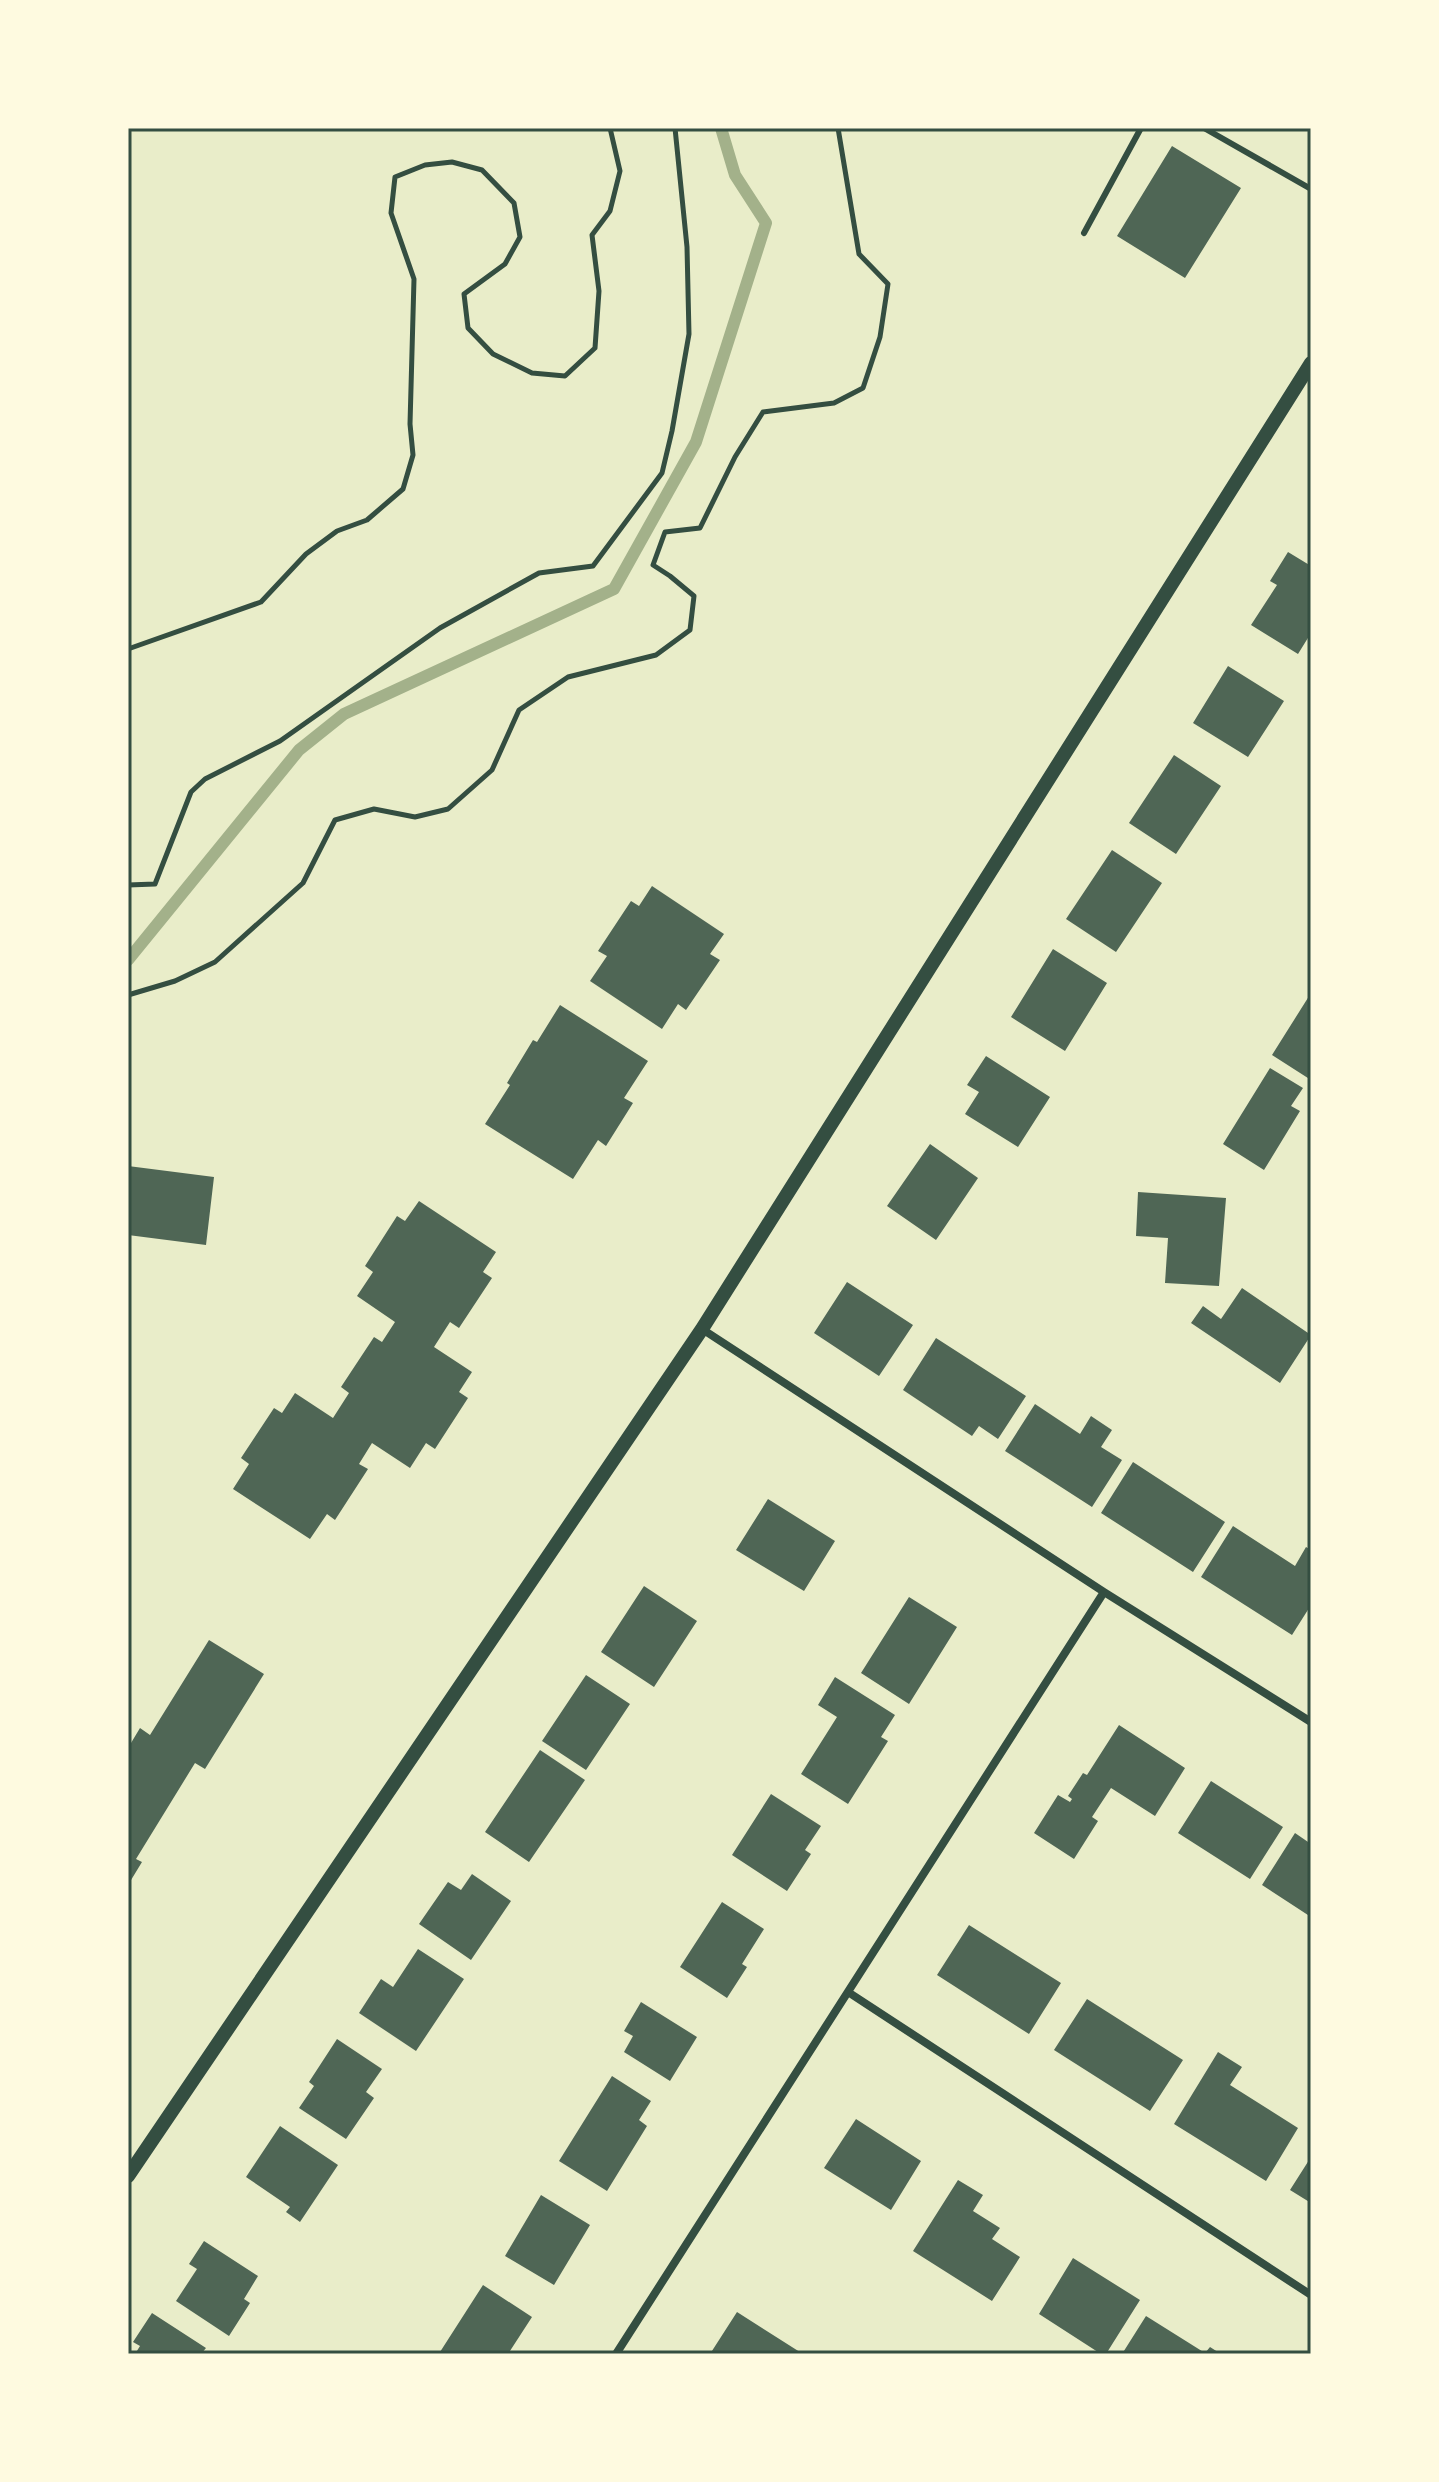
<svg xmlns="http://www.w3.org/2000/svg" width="1439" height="2482" font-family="'Work Sans',sans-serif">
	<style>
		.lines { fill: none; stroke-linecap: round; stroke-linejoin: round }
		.stream { stroke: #a3b18a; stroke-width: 12 }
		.building { fill: #4f6655 }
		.path { stroke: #344e41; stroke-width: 5 }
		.service { stroke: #344e41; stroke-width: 6 }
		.minor { stroke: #344e41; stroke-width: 8 }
		.tertiary { stroke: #344e41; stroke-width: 14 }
		.neatline { fill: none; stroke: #344e41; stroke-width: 3 }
	</style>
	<rect width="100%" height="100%" fill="#e9edc9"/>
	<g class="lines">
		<!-- stream -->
		<path class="stream" d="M128,960L299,750L344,714L614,589L696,442L766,223L735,175L721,128"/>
	</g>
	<!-- building -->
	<path class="building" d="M1172,146L1241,188L1185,278L1117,236Z
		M1288,552L1311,566V633L1298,654L1251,625L1277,585L1270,581Z
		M1228,666L1284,701L1248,757L1193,723Z
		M1174,755L1221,786L1176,854L1129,823Z
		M1112,850L1162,883L1116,952L1066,919Z
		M652,886L724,934L710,954L720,960L686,1010L678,1004L662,1029L590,981L607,956L598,951L631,901L639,906Z
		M1053,949L1107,983L1065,1051L1011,1017Z
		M1311,993V1080L1272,1055Z
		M560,1005L648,1061L624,1098L633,1103L606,1146L598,1140L573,1179L485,1124L510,1085L507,1083L533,1040L537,1042Z
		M986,1056L1050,1097L1018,1147L965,1114L979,1092L967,1085Z
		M1270,1068L1303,1088L1291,1106L1300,1111L1264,1170L1223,1144Z
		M930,1144L978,1178L936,1240L887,1206Z
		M128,1166L214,1177L206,1245L128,1235Z
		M1138,1192L1226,1198L1219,1286L1165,1283L1168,1238L1136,1236Z
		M419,1201L496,1252L483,1272L492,1278L459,1328L450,1322L434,1347L472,1372L459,1392L468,1398L435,1449L426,1443L410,1468L372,1443L359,1464L368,1469L335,1520L327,1514L310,1539L233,1489L249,1464L241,1458L274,1408L282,1413L295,1393L333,1418L349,1393L341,1387L374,1337L382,1342L395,1322L357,1296L373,1272L365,1266L397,1216L405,1221Z
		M847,1282L913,1325L879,1376L814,1333Z
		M1242,1288L1311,1335L1280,1383L1191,1323L1203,1306L1221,1319Z
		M936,1338L1026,1396L998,1439L979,1426L972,1436L903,1390Z
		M1035,1404L1080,1434L1091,1416L1112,1430L1101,1447L1122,1460L1092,1507L1005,1451Z
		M1133,1462L1225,1522L1193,1572L1101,1513Z
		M768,1499L835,1541L804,1591L736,1550Z
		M1233,1526L1295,1566L1306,1547L1311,1550V1605L1292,1635L1201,1577Z
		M644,1586L697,1621L654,1687L601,1652Z
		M909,1597L957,1627L909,1704L861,1673Z
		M209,1640L264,1674L205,1769L195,1763L136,1859L142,1862L128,1885V1748L140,1728L150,1735Z
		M586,1675L630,1704L586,1770L542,1741Z
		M835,1677L895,1715L881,1737L888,1741L848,1804L801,1774L837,1717L818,1705Z
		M1119,1725L1185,1768L1155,1816L1111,1788L1092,1817L1098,1821L1074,1859L1034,1833L1058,1795L1070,1802L1072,1799L1068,1796L1083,1773L1087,1775Z
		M540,1750L585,1780L529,1862L485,1832Z
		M1211,1781L1283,1827L1250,1879L1178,1833Z
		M771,1794L821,1826L805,1850L811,1854L787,1891L732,1855Z
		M1295,1833L1311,1844V1917L1262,1885Z
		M472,1874L511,1901L471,1960L419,1924L448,1882L461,1890Z
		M722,1902L764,1929L742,1964L747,1967L727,1998L680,1967Z
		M969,1925L1061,1983L1029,2034L937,1975Z
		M418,1949L464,1979L416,2051L359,2013L381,1979L393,1987Z
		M1087,1999L1183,2060L1150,2111L1054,2050Z
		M641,2002L697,2037L670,2081L624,2052L633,2036L624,2031Z
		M337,2039L382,2069L366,2092L374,2098L346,2139L299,2108L314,2086L309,2082Z
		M1218,2052L1242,2067L1230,2085L1298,2128L1266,2181L1174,2124Z
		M612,2076L651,2101L639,2120L647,2126L607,2191L559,2161Z
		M856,2119L921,2161L891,2210L824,2168Z
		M280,2126L338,2165L300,2222L286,2212L290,2207L246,2177Z
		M1311,2157V2203L1290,2190Z
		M958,2180L983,2195L973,2211L1000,2228L992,2239L1020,2257L992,2301L913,2251Z
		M541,2195L590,2225L554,2285L505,2256Z
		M204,2241L258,2276L244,2299L250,2303L229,2336L176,2301L197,2269L189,2264Z
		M1073,2258L1140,2300L1106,2354H1101L1039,2314Z
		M483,2285L532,2317L508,2354H443L440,2352Z
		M737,2312L803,2354H710Z
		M152,2313L206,2348L201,2354H135L140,2346L133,2342Z
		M1146,2316L1205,2353L1210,2347L1221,2354H1122Z"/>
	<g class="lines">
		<!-- path -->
		<path class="path" d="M128,649L261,602L306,554L337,531L367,520L403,489L413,455L410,424L414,279L391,213L395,177L425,165L452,162L482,170L514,203L520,237L505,264L464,294L468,328L493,354L532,373L565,376L595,348L599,291L592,235L610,211L620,171L610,128
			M128,885L155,884L191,792L205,779L280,741L440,628L539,573L593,566L662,473L672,431L689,334L687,247L675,128
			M128,995L175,981L215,962L303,883L335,820L374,809L415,817L448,809L492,770L519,710L568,677L656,655L690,630L694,596L670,576L653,565L665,532L700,528L735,457L763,412L834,403L863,388L880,337L888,284L859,254L838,128"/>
		<!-- service -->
		<path class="service" d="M1204,128L1311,189
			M1084,233L1141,128"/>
		<!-- minor -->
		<path class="minor" d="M702,1329L1104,1592L1311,1722
			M848,1992L1311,2295
			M616,2354L1104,1592"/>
		<!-- tertiary -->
		<path class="tertiary" d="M128,2176L702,1329L1311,363"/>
	</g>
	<!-- border -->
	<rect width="1439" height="2482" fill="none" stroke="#fefae0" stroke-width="260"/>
	<rect x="130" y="130" width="1179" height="2222" class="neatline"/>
</svg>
